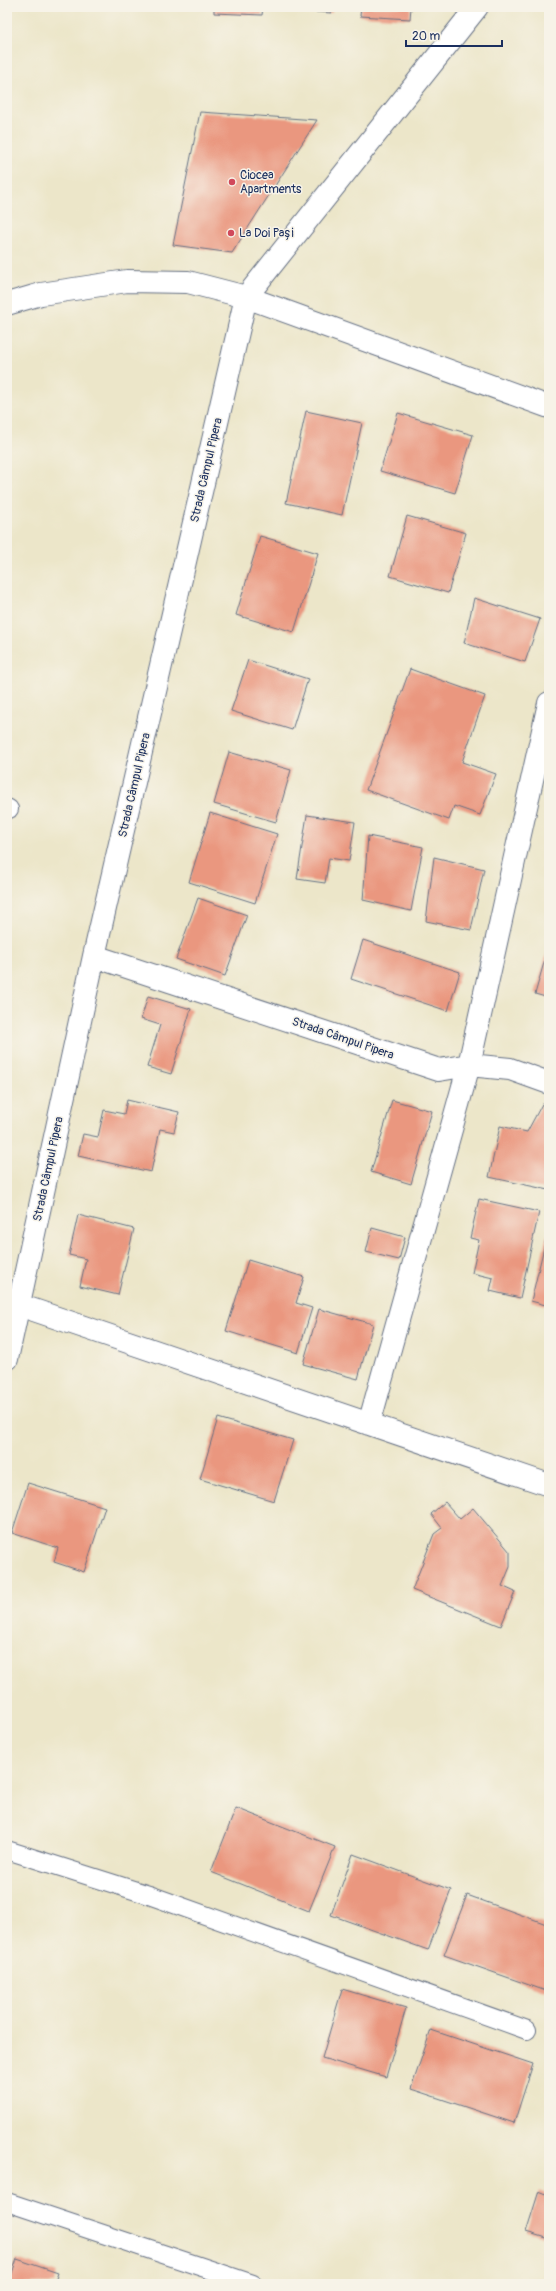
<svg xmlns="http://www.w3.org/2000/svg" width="556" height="2291" font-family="Pangolin,sans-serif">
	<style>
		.building { fill: #ea977f }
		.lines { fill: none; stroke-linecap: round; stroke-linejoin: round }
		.lane-casing { stroke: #646f83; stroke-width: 20 }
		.street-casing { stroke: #646f83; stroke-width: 24 }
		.lane { stroke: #fff; stroke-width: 18 }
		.street { stroke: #fff; stroke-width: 22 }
		.poi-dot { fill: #d1495b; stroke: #f7f3e8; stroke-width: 1.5 }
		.labels { text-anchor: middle; stroke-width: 3; stroke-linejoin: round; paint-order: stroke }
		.poi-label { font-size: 12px; fill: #1b2f5e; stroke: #f7f3e8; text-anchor: start }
		.street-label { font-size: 12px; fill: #1b2f5e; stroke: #f7f3e8 }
	</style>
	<rect width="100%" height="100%" fill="#f7f3e8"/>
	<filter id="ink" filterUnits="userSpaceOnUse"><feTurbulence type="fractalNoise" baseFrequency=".025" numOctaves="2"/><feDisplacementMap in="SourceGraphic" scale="8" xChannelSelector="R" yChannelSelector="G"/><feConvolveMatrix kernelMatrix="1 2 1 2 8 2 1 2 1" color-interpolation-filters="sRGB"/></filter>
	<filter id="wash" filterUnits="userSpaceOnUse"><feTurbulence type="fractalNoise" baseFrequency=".012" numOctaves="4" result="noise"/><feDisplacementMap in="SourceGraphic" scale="16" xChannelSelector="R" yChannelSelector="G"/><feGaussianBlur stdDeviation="0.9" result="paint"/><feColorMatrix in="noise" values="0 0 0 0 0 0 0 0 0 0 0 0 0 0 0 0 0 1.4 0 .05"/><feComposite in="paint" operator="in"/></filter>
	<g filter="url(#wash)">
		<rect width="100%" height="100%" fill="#ece6c9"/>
		<g id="blocks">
			<!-- building -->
			<path class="building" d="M214,7H263L262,15L214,13Z
				M282,7H332V13L282,10Z
				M361,7H411L410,19L360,16Z
				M200,112L317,120L232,253L173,245Z
				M306,411L362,423L342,515L286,503Z
				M398,413L473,435L455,493L380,471Z
				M407,516L466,533L448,593L390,576Z
				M260,536L318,553L294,632L236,615Z
				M474,598L540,619L525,662L464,643Z
				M248,660L308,679L292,730L231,711Z
				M410,669L485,696L462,762L496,774L480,815L454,806L449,820L366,790Z
				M229,752L291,770L276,822L214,804Z
				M210,813L277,834L255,903L189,882Z
				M307,815L355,822L349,861L329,858L325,883L297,879Z
				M368,836L423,847L411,911L363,900Z
				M434,857L484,869L471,930L426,921Z
				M198,898L247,915L225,976L176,959Z
				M363,940L460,972L448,1011L351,979Z
				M547,952H549V998L535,994Z
				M148,996L191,1009L171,1074L147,1067L160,1025L141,1019Z
				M127,1100L179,1112L174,1132L160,1129L151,1172L78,1156L83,1134L98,1137L104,1110L124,1114Z
				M392,1100L432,1111L411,1184L371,1172Z
				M542,1104L549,1105V1190L489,1177L500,1126L527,1132Z
				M479,1199L539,1212L520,1298L490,1291L493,1278L472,1273L479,1240L470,1238Z
				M78,1215L134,1229L118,1295L80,1286L86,1259L69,1255Z
				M372,1228L405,1237L399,1260L366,1252Z
				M547,1235L549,1236V1306L531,1301Z
				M248,1260L304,1277L296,1303L312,1308L298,1353L226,1331Z
				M319,1309L373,1324L358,1379L303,1364Z
				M218,1418L293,1440L274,1501L200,1479Z
				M28,1483L105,1507L84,1572L54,1562L58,1548L12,1533Z
				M445,1502L460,1519L473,1508L510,1552V1567L502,1586L515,1592L501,1626L412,1590L434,1534L442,1528L431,1514Z
				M236,1808L335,1847L309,1911L211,1872Z
				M353,1854L451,1890L428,1950L331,1915Z
				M467,1895L549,1925V1992L444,1955Z
				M342,1989L406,2008L386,2077L322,2058Z
				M431,2030L533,2064L514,2123L411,2089Z
				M539,2191L549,2195V2239L526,2232Z
				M17,2259L58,2273L54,2284H8Z"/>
		</g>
	</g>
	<g filter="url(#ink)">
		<use href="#blocks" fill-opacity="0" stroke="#646f83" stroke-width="1"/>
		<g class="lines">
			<!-- lane casing -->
			<g class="lane-casing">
				<path id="lane" d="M7,808L9,809
					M7,1850L149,1895L527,2030
					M7,2202L253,2284"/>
			</g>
			<!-- street casing -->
			<g class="street-casing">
				<path id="street" d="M7,304L41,294L127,281L188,282L246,297L549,407
					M94,956L439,1070L469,1065L510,1069L549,1083
					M19,1305L549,1485
					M7,1359L94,956L246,297L477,7
					M369,1424L469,1065L549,703"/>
			</g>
			<!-- lane -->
			<use href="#lane" class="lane"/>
			<!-- street -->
			<use href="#street" class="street"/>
		</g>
	</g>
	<!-- markers -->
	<g class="poi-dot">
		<circle cx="232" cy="182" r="4"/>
		<circle cx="231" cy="233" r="4"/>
	</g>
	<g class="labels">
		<!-- poi labels -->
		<g class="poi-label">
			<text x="240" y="179">Ciocea<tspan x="240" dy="14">Apartments</tspan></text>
			<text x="239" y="237">La Doi Pași</text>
		</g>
		<!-- street labels -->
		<g class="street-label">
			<text transform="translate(206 470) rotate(-77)" y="4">Strada Câmpul Pipera</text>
			<text transform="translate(134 785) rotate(-77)" y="4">Strada Câmpul Pipera</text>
			<text transform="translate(343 1038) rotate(19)" y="4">Strada Câmpul Pipera</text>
			<text transform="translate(48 1169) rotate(-78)" y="4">Strada Câmpul Pipera</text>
		</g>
	</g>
	<!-- margin -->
	<rect width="556" height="2291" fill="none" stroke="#f7f3e8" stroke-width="24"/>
	<!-- scale -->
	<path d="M406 40v6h96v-6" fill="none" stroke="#1b2f5e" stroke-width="2"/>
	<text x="412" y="40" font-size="12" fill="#1b2f5e" stroke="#f7f3e8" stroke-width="3" paint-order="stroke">20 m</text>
</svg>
